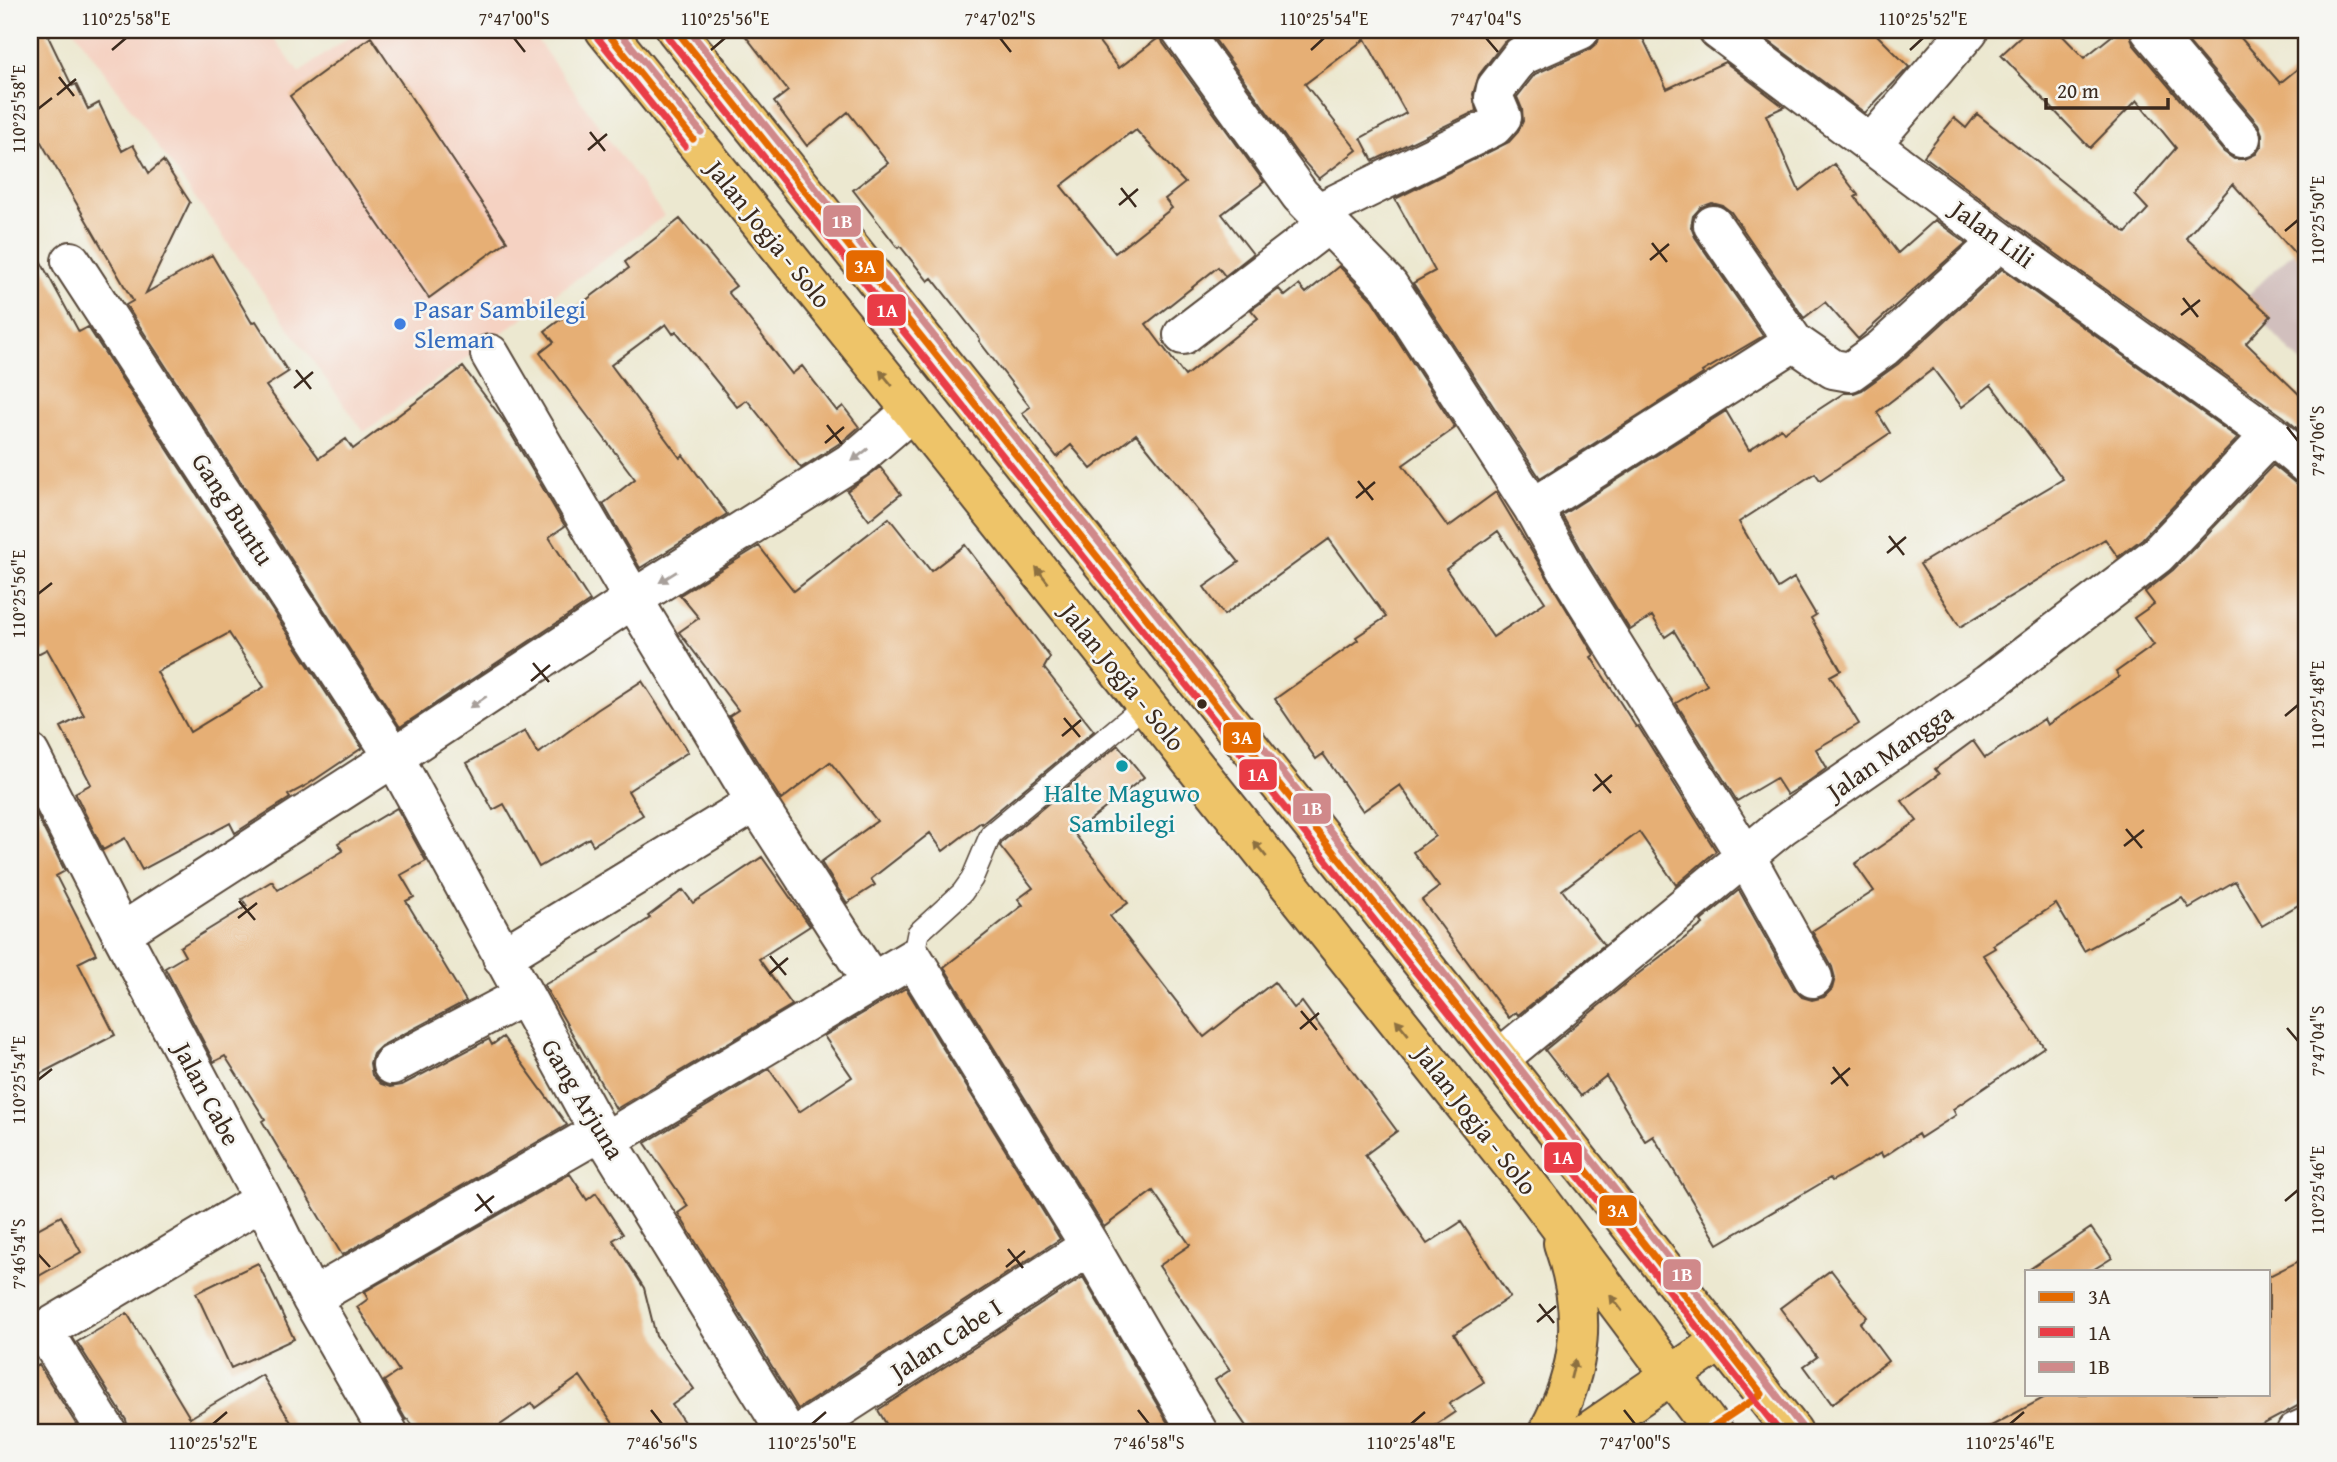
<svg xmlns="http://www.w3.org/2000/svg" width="2337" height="1462" font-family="'Gentium Book Plus',serif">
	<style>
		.built { fill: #f5d2c2 }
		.industrial { fill: #d1bfbd }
		.building { fill: #e6af75; fill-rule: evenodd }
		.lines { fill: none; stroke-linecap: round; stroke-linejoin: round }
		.service-casing { stroke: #564639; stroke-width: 24 }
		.minor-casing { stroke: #564639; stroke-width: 42 }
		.trunk-casing { stroke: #564639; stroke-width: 42 }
		.service { stroke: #fff; stroke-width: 21 }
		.minor { stroke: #fff; stroke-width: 38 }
		.trunk { stroke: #eec469; stroke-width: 38 }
		.bus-1-casing { stroke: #f6f6f2; stroke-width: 12 }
		.bus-2-casing { stroke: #f6f6f2; stroke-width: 12 }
		.bus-3-casing { stroke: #f6f6f2; stroke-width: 12 }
		.bus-1 { stroke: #e56a00; stroke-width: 7 }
		.bus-2 { stroke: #e93c46; stroke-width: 7 }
		.bus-3 { stroke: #d0898a; stroke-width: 7 }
		.oneway { fill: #8c6f40 }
		.oneway2 { fill: #a79f9a }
		.ticks { fill: none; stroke: #3b2a1e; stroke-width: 2.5 }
		.shop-dot { fill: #3f7fe0; stroke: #f6f6f2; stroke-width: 2.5 }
		.bus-dot { fill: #3b2a1e; stroke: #f6f6f2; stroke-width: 2.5 }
		.culture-dot { fill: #0f9aa8; stroke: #f6f6f2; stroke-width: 2.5 }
		.labels { text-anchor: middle; stroke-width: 5; stroke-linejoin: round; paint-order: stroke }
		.street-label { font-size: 26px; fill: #3b2a1e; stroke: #f6f6f2 }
		.shop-label { font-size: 26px; fill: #366cbe; stroke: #f6f6f2; text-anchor: start }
		.culture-label { font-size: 26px; fill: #0d838f; stroke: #f6f6f2 }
		.line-badge { stroke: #f6f6f2; stroke-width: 2.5 }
		.badge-label { font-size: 19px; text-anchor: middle; font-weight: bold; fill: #fff }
		.neatline { fill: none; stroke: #3b2a1e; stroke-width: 2.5 }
		.ticks-label { font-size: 18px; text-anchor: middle; fill: #3b2a1e }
	</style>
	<rect width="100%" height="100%" fill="#f6f6f2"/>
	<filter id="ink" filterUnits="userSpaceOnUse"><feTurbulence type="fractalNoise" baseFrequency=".0143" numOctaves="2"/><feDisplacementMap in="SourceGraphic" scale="14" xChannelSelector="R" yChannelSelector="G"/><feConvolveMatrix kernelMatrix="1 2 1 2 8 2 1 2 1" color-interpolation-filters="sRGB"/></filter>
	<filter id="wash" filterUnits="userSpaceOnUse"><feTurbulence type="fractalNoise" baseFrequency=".00686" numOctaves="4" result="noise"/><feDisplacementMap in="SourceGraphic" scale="28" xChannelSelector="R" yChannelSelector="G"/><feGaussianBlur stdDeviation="1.57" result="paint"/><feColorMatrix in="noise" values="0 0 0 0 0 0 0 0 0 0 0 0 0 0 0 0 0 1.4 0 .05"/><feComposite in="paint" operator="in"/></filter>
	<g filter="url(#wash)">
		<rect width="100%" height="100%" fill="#ece8d0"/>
		<!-- built -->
		<path class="built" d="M74,30H268L299,73L359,30H530L664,216L364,432Z"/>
		<!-- industrial -->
		<path class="industrial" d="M2293,252L2307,267V369L2243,300Z"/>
		<g id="blocks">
			<!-- building -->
			<path class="building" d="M30,30H45L72,86L76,84L88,109L99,103L122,151L133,145L149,173L163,161L190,202L146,293L212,255L252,323L256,321L288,372L266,386L319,458L346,439L353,449L463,367L503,420L565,526L549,537L590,601L400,727L126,305L133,301L30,123Z
				M741,30H1090L1119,68L1161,36L1163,43L1264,182L1222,214L1253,254L1225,276L1218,267L1146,324L1185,376L1258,318L1251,310L1279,289L1285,296L1299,285L1306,293L1339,266L1372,300L1455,428L1403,465L1448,527L1496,492L1594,655L1591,657L1636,727L1638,726L1716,851L1676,885L1639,832L1562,890L1604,945L1518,1015L1516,1012L1509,1018L1422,900L1439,887L1413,852L1435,836L1400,785L1363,811L1323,754L1316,759L1275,699L1358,640L1356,637L1386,617L1329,539L1224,615L1204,587L1239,562L1136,434L1091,469L1071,445L1057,457L1022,413L1030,407L979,341L980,339L932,278L928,281L900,246L898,248L853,190L888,163L848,112L807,146L774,102L788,91ZM1136,130L1185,183L1165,199L1172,208L1115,253L1061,186L1130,133L1131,134ZM1498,531L1545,602L1493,637L1446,569Z
				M1208,30H1526L1504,42L1479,75L1473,94L1476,111L1373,161L1361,138L1406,113L1365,39L1305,84L1357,150L1319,179L1298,155Z
				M1601,30H1639L1667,89L1725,62L1784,107L1766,115L1799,191L1834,164L1858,195L1855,197L1898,253L1935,220L1966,243L1858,339L1825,302L1804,318L1731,212L1723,206L1712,203L1701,207L1693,216L1691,227L1695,237L1763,336L1702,372L1703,374L1540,478L1413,283L1435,271L1395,199L1509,142L1518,132L1523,121L1522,109L1517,97L1535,74L1589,50L1598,42Z
				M1754,30H1872L1909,67L1865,113Z
				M2028,30H2057L2084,58L2119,30H2129L2133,44L2224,152L2234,159H2245L2256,154L2262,145V134L2258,124L2180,32L2183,30H2234L2280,83L2307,61V267L2233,184L2186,238L2271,316L2246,343L2307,402V437L2284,417L2013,223L1924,156L1954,118L1966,128L1977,114L2126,233L2148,209L2135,195L2176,148L2137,100L2090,148L2001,55Z
				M371,37L507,241L429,298L290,96Z
				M680,219L736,286L728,292L792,374L802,366L837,411L843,406L859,427L843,441L801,468L747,400L737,407L676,331L673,334L666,324L611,365L680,458L683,455L727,514L640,568L603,504L635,479L540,353L554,342L545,331L629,268L625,262Z
				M30,242L79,332L88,327L362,748L307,785L288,795L290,798L235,833L230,823L142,870L125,838L103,850L75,793L91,784L61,727L84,715L47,649L30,658ZM229,633L264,687L190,732L157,672Z
				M2002,269L2238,438L2142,539L2118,557L2105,539L1960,627L1920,564L2063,479L1991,385L1962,407L1933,369L1877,412L1890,433L1820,480L1815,473L1739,522L1778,588L1794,578L1816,615L1811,618L1841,670L1830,676L1859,724L1816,749L1827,768L1805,784L1787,795L1776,778L1737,801L1676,703L1707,685L1674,631L1665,637L1652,616L1630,630L1589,564L1562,515L1726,411L1749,450L1781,428L1784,432L1844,393H1854L1862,390L1898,364Z
				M2273,465L2294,482L2307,486V900L2262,926L2235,881L2189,908L2182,898L2084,951L2056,904L1993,945L1995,948L1983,955L2044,1047L1953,1109L1956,1115L1920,1138L1918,1134L1883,1157L1881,1153L1832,1181L1830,1178L1718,1244L1653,1136L1645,1141L1606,1076L1581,1096L1545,1050L1630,980L1703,924L1701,921L1739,890L1794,989L1802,997L1812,1000L1824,997L1832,989L1835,978L1832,967L1812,931L1874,891L1855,864L1917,821L1902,801L1939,774L1935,769L1973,741L1985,758L2044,719L2047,725L2119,677L2116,672L2154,645L2134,618L2154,604L2145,592L2173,570Z
				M880,467L901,494L869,520L847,491Z
				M889,518L931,571L965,545L1050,657L1044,668L1094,731L982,824L981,822L943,851L930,833L871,879L875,885L847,903L821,862L877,821L830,762L781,800L729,716L738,710L679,632L699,618L680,595L759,546L794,591Z
				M642,681L688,752L628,791L643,815L593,845L589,838L539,867L504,804L493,810L467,763L525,731L538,754L597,710Z
				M1118,745L1144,777L1074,833L1128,903L1110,916L1204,1037L1274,982L1294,1008L1302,1002L1397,1131L1365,1155L1427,1244L1461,1222L1510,1297L1454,1334L1484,1382L1449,1404L1455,1412L1425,1432H1250L1215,1380L1230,1370L1159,1266L1190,1245L1153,1191L1104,1227L944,967L1023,905L1018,899L1033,888L1000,846L1002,842Z
				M397,808L426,861L401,875L414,897L406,901L466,1001L381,1046L373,1054L370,1063L372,1075L381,1084L390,1087L402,1085L489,1039L492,1045L503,1037L567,1125L342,1255L262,1121L265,1119L225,1056L214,1062L165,968L185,956L180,947L247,906L242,899L272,881L278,890L343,851L338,843Z
				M36,814L65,871L56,876L96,954L78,963L115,1035L30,1079V817Z
				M762,857L810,926L759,959L792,1005L616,1109L544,985L600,953L599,951L650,918L648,916L683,890L693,903Z
				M906,988L1060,1239L798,1409L678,1213L688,1206L645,1143L769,1069L799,1112L852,1077L824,1036Z
				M570,1174L587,1200L596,1193L623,1234L613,1240L644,1288L656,1336L694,1389L672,1405L691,1432H619L580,1376L535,1408L532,1403L490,1432H418L408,1419L406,1420L384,1381L399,1371L357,1307L368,1299L364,1292Z
				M61,1216L81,1252L30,1281V1233Z
				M2091,1228L2112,1258L2091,1271H2027Z
				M2307,1257V1401L2249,1432H1980L2051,1394H2269V1276Z
				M258,1263L294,1339L231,1368L196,1293Z
				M1831,1270L1867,1317L1860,1323L1888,1361L1832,1404L1804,1366L1817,1357L1780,1308Z
				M1083,1277L1173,1432H891L878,1410Z
				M127,1313L190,1418L262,1375L297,1432H129L126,1420L77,1342Z
				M39,1365L81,1432H30V1371Z"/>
		</g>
	</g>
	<g filter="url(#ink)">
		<use href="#blocks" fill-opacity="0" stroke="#564639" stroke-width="2"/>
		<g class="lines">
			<!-- service casing -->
			<g class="service-casing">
				<path id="service" d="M913,958L918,933L962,893L972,879L991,834L1145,705"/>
			</g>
			<!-- minor casing -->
			<g class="minor-casing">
				<path id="minor" d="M1181,30L1300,195L1389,286L1533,508L1570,575L1746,857L1813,978
					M1718,30L2000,241L2271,435L2307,465
					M2150,30L2241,138
					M1872,143L1969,30
					M1317,213L1493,127L1502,117L1494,98L1496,88L1521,56L1580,30
					M1713,225L1794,342L1833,369L1850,372L1883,348L2000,241
					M71,261L394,757L599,1132L607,1140L786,1432
					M1183,335L1328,224
					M490,354L633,599L756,802L872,982
					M1533,508L1794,342
					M30,754L121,933L263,1200L311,1298L388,1432
					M121,933L394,757L633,599L856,459L912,411
					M502,957L756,802
					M1499,1059L1782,826L1988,684L2157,555L2271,435
					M392,1065L523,996
					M607,1140L913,958L1090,1246L1198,1432
					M311,1298L599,1132
					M44,1331L107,1432
					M30,1339L263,1200
					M803,1432L1090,1246
					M2296,1432L2307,1427"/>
			</g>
			<!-- trunk casing -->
			<g class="trunk-casing">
				<path id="trunk" d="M605,30L912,411L1537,1196L1714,1432
					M676,30L1499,1059L1793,1432
					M1548,1432C1583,1368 1587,1312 1563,1243
					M1588,1432L1721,1341"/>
			</g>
			<!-- service -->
			<use href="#service" class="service"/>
			<!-- minor -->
			<use href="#minor" class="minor"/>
			<!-- trunk -->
			<use href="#trunk" class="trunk"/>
			<!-- bus-1 casing -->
			<g class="bus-1-casing">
				<path id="bus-1" d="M605,30L693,139
					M676,30L1499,1059L1762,1394L1705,1432"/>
			</g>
			<!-- bus-2 casing -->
			<g class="bus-2-casing">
				<path id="bus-2" d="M597,37L685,146
					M668,37L1491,1066L1780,1432"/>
			</g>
			<!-- bus-3 casing -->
			<g class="bus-3-casing">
				<path id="bus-3" d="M618,30L701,132
					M689,30L1507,1052L1801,1426"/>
			</g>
			<!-- bus-1 -->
			<use href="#bus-1" class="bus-1"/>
			<!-- bus-2 -->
			<use href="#bus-2" class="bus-2"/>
			<!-- bus-3 -->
			<use href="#bus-3" class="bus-3"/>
		</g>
		<!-- one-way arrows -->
		<defs><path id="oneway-solid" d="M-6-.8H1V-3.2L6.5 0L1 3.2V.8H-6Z" transform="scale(1.75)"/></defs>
		<g class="oneway">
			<use href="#oneway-solid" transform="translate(886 378) rotate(-129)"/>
			<use href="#oneway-solid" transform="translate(1042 575) rotate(-128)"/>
			<use href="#oneway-solid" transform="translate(1260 849) rotate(-129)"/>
			<use href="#oneway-solid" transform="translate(1402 1027) rotate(-129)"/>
			<use href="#oneway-solid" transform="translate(1616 1303) rotate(-127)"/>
			<use href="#oneway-solid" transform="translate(1573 1369) rotate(-76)"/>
		</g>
		<g class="oneway2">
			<use href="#oneway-solid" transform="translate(860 455) rotate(142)"/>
			<use href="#oneway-solid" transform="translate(668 577) rotate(148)"/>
			<use href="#oneway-solid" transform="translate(478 702) rotate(146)"/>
		</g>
	</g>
	<!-- ticks -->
	<path class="ticks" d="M514,38L525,52M1000,38L1011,52M1486,38L1498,52M112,50L126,38M711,50L725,38M1311,50L1324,38M1910,50L1923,38M59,77L74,96M57,95L76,79M38,109L52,98M590,132L605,151M588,150L607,134M1121,188L1136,207M1119,205L1138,189M2285,231L2298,220M1652,243L1667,262M1650,260L1669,244M2183,298L2198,317M2181,315L2200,300M296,370L311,389M294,388L313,372M827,425L842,444M2287,427L2298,441M825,443L844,427M1358,481L1373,500M1356,498L1375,482M1889,536L1904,555M1887,553L1906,537M38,594L52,583M533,663L549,682M531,681L550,665M2285,716L2298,705M1064,718L1080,737M1062,736L1081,720M1595,774L1611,793M1593,791L1612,775M2126,829L2142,848M2124,846L2144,830M239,901L255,920M238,918L257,903M770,956L786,975M769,974L788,958M1301,1011L1317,1030M2287,1028L2298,1041M1300,1029L1319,1013M1833,1067L1848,1086M38,1080L52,1069M1831,1084L1850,1068M477,1194L492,1213M2285,1201L2298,1190M475,1211L494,1196M1008,1249L1023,1268M38,1254L50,1267M1006,1267L1025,1251M1539,1304L1554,1323M1537,1322L1556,1306M651,1410L662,1424M1138,1410L1149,1424M1624,1410L1635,1424M213,1424L227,1412M812,1424L826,1412M1411,1424L1425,1412M2010,1424L2024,1412"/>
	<!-- markers -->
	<circle class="shop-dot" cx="400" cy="324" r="7"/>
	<circle class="bus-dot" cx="1202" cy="704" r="6"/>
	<circle class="culture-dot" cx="1122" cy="766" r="7"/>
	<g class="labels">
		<!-- street labels -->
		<g class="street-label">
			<text transform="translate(769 234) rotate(51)" y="9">Jalan Jogja - Solo</text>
			<text transform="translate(1993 234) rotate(36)" y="9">Jalan Lili</text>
			<text transform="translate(233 509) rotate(57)" y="9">Gang Buntu</text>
			<text transform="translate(1123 677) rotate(51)" y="9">Jalan Jogja - Solo</text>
			<text transform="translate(1890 752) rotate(-35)" y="9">Jalan Mangga</text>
			<text transform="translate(207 1094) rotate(62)" y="9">Jalan Cabe</text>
			<text transform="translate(583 1099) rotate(59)" y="9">Gang Arjuna</text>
			<text transform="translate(1476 1120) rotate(52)" y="9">Jalan Jogja - Solo</text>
			<text transform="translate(946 1339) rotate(-33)" y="9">Jalan Cabe I</text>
		</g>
		<!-- shop labels -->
		<g class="shop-label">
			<text x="414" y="318">Pasar Sambilegi<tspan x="414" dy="30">Sleman</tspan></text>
		</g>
		<!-- culture labels -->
		<g class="culture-label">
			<text x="1122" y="802">Halte Maguwo<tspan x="1122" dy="30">Sambilegi</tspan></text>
		</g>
	</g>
	<g class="line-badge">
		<rect x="822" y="204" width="40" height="34" rx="7" fill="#d0898a"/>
		<rect x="845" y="249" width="40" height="34" rx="7" fill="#e56a00"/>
		<rect x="866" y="293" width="41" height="34" rx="7" fill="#e93c46"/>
		<rect x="1222" y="721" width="40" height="33" rx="7" fill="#e56a00"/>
		<rect x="1238" y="758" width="40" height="33" rx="7" fill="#e93c46"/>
		<rect x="1292" y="792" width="40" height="33" rx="7" fill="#d0898a"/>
		<rect x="1543" y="1141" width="40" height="33" rx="7" fill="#e93c46"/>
		<rect x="1598" y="1194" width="40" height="33" rx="7" fill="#e56a00"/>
		<rect x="1662" y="1258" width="40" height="33" rx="7" fill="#d0898a"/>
	</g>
	<g class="badge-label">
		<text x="842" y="228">1B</text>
		<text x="865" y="273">3A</text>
		<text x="887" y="317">1A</text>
		<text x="1242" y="744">3A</text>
		<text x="1258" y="781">1A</text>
		<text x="1312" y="815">1B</text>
		<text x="1563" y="1164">1A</text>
		<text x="1618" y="1217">3A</text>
		<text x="1682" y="1281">1B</text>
	</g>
	<!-- margin -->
	<rect width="2337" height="1462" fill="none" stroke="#f6f6f2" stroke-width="77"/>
	<!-- legend -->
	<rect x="2025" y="1270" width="245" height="126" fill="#f6f6f2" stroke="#aba49d" stroke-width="2"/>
	<rect x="2039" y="1292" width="35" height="10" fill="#e56a00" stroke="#aba49d" stroke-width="2"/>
	<text x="2088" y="1304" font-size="21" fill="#3b2a1e">3A</text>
	<rect x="2039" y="1327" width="35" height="10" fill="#e93c46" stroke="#aba49d" stroke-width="2"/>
	<text x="2088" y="1340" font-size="21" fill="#3b2a1e">1A</text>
	<rect x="2039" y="1362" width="35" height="10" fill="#d0898a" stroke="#aba49d" stroke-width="2"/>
	<text x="2088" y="1374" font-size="21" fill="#3b2a1e">1B</text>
	<!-- scale -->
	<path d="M2046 98v10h122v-10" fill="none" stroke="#3b2a1e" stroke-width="3.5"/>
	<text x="2057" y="98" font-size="21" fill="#3b2a1e" stroke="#f6f6f2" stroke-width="5" paint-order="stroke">20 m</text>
	<rect x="38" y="38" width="2260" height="1386" class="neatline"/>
	<g class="ticks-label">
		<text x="126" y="25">110°25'58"E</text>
		<text x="514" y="25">7°47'00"S</text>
		<text x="725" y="25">110°25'56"E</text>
		<text x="1000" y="25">7°47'02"S</text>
		<text x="1324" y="25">110°25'54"E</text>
		<text x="1486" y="25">7°47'04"S</text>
		<text x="1923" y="25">110°25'52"E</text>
		<text transform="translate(19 109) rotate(-90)" y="6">110°25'58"E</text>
		<text transform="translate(2318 220) rotate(-90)" y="6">110°25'50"E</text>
		<text transform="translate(2318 441) rotate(-90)" y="6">7°47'06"S</text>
		<text transform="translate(19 594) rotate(-90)" y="6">110°25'56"E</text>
		<text transform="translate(2318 705) rotate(-90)" y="6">110°25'48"E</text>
		<text transform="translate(2318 1041) rotate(-90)" y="6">7°47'04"S</text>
		<text transform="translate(19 1080) rotate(-90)" y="6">110°25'54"E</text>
		<text transform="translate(2318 1190) rotate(-90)" y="6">110°25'46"E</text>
		<text transform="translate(19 1254) rotate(-90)" y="6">7°46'54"S</text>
		<text x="213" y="1449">110°25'52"E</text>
		<text x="662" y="1449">7°46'56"S</text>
		<text x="812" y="1449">110°25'50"E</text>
		<text x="1149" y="1449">7°46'58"S</text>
		<text x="1411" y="1449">110°25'48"E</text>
		<text x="1635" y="1449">7°47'00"S</text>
		<text x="2010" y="1449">110°25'46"E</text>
	</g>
</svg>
